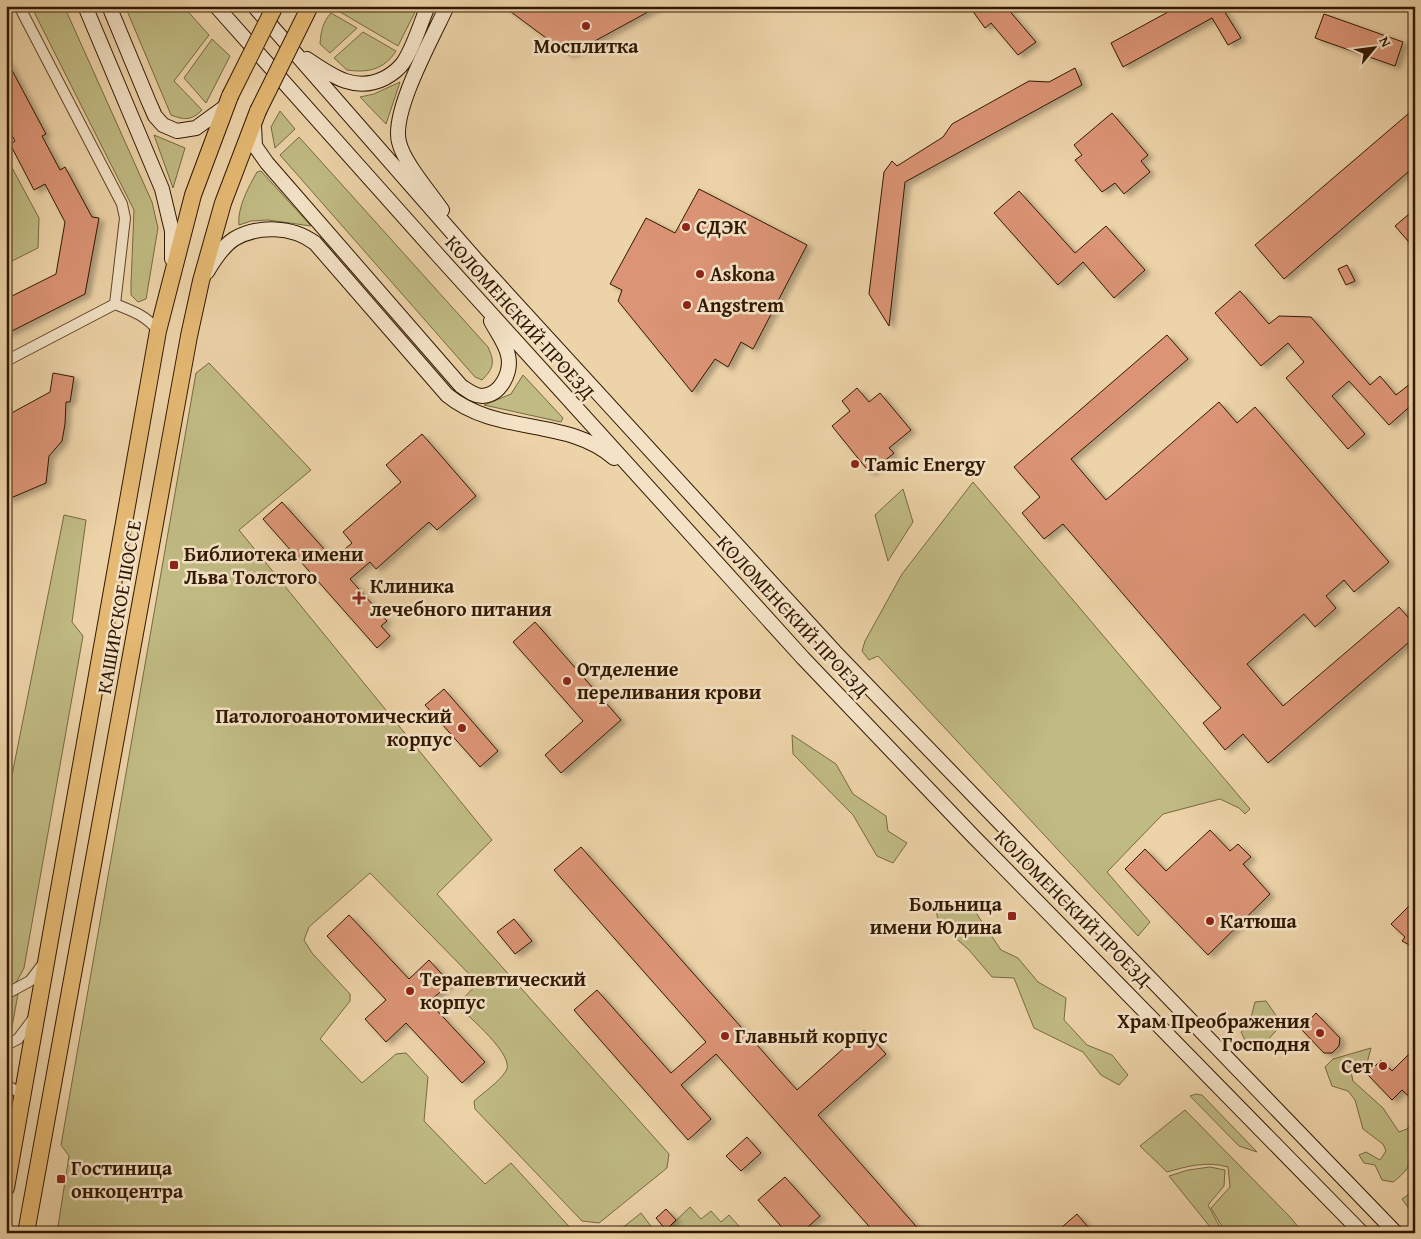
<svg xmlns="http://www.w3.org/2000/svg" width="1421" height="1239" font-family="'Gentium Book Plus',serif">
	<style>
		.green { fill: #c0ba83; stroke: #786942 }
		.building { fill: #db9475; stroke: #311800; filter: url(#shadow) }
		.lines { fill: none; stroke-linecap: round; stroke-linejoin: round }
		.street-casing { stroke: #60472a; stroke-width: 12 }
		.secondary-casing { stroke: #311800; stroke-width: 16 }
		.primary-casing { stroke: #311800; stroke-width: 18 }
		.street { stroke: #f3e2c6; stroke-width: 10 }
		.secondary { stroke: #f3e2c6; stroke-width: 14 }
		.primary { stroke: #e6ba74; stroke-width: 16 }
		.primary-bridge-casing { stroke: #311800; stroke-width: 18; stroke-linecap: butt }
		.primary-bridge { stroke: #e6ba74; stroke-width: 16 }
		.poi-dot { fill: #8f2418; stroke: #f3e2c6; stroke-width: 2 }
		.labels { text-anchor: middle; stroke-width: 5; stroke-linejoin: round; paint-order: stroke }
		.poi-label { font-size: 20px; font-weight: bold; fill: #311800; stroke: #f3e2c6; text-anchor: start }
		.street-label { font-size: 20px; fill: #311800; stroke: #f3e2c6 }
	</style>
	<defs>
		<filter id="shadow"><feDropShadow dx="5" dy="3" stdDeviation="2.5" flood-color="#0004"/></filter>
	</defs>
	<rect width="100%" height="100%" fill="#edd3a8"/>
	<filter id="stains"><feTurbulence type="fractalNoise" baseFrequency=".004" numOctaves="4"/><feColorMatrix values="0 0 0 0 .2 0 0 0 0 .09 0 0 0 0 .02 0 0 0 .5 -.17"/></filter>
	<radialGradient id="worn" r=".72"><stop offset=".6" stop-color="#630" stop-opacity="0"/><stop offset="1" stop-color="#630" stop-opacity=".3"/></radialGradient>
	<!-- green -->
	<path class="green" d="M31,6H64L152,202L158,228L146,299L138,302L131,295V284L134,210Z
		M125,6H183L209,35L174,81L202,110C191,121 184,120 171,115Z
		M337,6H418L398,46L335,9Z
		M331,13L357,28L330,53L320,44C321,32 322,23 331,13Z
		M363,32L396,51C384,70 367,73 347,70L334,58Z
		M212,39L230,56L206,103L184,78Z
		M400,82L386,124L360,97L374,94Z
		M280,111L295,129L275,148L271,127Z
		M154,135L185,148L173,188Z
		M299,137L488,347C495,362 494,368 482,380L475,377L280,155Z
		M10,164L39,218L38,248L6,264V165Z
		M261,171L311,226L268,220L251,221L239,225C237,208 249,186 257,172Z
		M209,363L311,470L239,530L492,840L437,894L669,1154L667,1168L599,1223L582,1221L475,1109L474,1101C484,1092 499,1082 506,1071C516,1056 468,1016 457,1005L478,983L370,873L309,927L304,940L312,953L350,994V1001L320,1039L362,1083L396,1054L406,1053L428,1077L424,1121L485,1184L511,1163L575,1233H57L69,1156L61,1145L196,373Z
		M523,375L563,418L561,422L484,405L511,394Z
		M973,482L1250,809L1245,814L1239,808L1220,799L1163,814L1107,872L1150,922L1138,936L878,656L869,660L862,651L865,641L902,574Z
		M903,489L913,522L888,561L875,515Z
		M64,515L86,520L72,622L83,636L24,968L16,983L6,987V805Z
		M792,735L836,764L853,794L886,816L888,831L907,843L893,863L877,856L853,815L793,754Z
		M935,900L972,907L1001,950L1018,958L1038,982L1066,998L1064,1020L1087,1045L1112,1055L1128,1075L1119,1085L1101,1075L1083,1052L1034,1028L1014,978L992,977L969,950L938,922Z
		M18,994L12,1027L6,1036V999Z
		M1266,1001L1282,1024L1266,1042H1246L1241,1032L1249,1025L1255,1002Z
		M1371,1048L1367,1063L1351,1072L1353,1081L1383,1108L1399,1132L1407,1129L1413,1121H1415C1415,1148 1418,1164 1393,1182L1382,1180L1375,1165L1364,1163L1359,1155L1366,1152L1380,1160L1386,1151L1383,1144L1363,1129L1355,1100L1348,1091L1332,1086L1325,1067L1333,1059Z
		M1196,1094L1202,1095L1257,1152L1239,1146L1190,1096Z
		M1185,1110L1291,1218L1303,1233H1226L1211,1208L1230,1187L1228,1167C1207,1161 1188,1166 1167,1172L1140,1146Z
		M1210,1167L1225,1170L1224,1186L1208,1205L1223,1233H1215L1169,1176L1188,1170Z
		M1415,1190V1210H1410L1402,1199Z
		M690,1207L701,1219L711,1211L721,1222L729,1215L745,1233H663Z
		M641,1213L656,1233H616Z"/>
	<!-- building -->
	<path class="building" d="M503,6H659L569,55Z
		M969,6H998L1002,11L1007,8L1036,42L1018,55L991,23L985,28Z
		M1179,6H1221L1241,38L1228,45L1212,18L1123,67L1111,43Z
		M1324,14L1403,42L1395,66L1315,38Z
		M6,59L46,134L42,136L60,170L65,167L92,217L99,218L85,294L6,334V299L56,274L65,222L45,184L34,190L10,144L15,141L6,125Z
		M1075,68L1082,85L905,182L889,326L869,294L884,172L892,161L897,166L943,137L952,124L1029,81L1049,82Z
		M1415,108V166L1284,279L1255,245Z
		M1112,113L1148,155L1141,161L1150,172L1124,194L1115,183L1102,192L1075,160L1082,155L1074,145Z
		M699,189L807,245L753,349L741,342L728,367L715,359L692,392L618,301L622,290L610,284L646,218L675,233Z
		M1019,191L1075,253L1106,226L1145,270L1114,298L1083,262L1058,285L994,213Z
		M1415,209V249L1395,226Z
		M1347,265L1355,281L1346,285L1338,269Z
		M1240,291L1269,324L1279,316L1311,317L1370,385L1380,376L1396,395L1415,380V402L1389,425L1349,381L1332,396L1365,434L1348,449L1286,378L1304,362L1288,343L1261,366L1215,313Z
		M1167,335L1188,359L1071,459L1106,500L1219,402L1237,423L1255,407L1389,562L1354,592L1344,580L1326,596L1336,608L1315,627L1304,614L1247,664L1283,706L1399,607L1415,625V637L1268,763L1243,734L1225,750L1203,723L1221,708L1063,524L1044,539L1022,513L1040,497L1014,467Z
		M53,373L74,377L70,402H66L65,424L62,441L49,456L46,483L6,500V416L50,392Z
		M857,388L869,402L880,393L911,430L889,448L894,453L870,473L832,426L850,411L842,401Z
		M422,434L476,496L437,530L429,522L376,569L370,562L350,579L387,621L381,626L390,636L377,648L263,519L282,502L333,559L352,543L343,532L401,482L386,465Z
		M535,622L621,720L561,773L545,755L583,721L513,642Z
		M444,689L498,751L480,767L425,705Z
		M1210,830L1230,851L1238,844L1251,857L1243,864L1270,894L1208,955L1125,869L1145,849L1166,871Z
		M581,847L797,1090L864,1030L886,1054L818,1115L922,1233H875L716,1054L681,1085L711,1119L688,1140L574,1010L597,990L671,1073L706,1042L554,870Z
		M1415,900V948L1402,941L1405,937L1391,924Z
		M349,915L409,979L429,960L450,983L429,1002L485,1062L462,1083L406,1023L386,1042L365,1019L386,1000L327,936Z
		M514,919L532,941L515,954L497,932Z
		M1316,1013L1340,1038L1339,1046L1332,1053H1324L1301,1029Z
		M1415,1048V1102L1402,1090L1392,1100L1367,1074L1381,1060L1392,1071Z
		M747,1137L761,1153L741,1171L726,1156Z
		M785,1177L820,1216L801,1233H787L758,1200Z
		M666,1209L676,1220L666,1230L656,1218Z
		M1077,1214L1093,1233H1055Z"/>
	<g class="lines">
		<!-- street casing -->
		<g class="street-casing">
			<path id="street" d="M19,6L122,204L125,218L115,304
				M6,361L115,304C133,311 147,316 158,331
				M6,994L30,981L43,964
				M6,1045L18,1039L33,1019
				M6,1085L22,1094"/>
		</g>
		<!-- secondary casing -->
		<g class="secondary-casing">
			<path id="secondary" d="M85,6L162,189L172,231V259
				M109,6L148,100L155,116L163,125L177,131L196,128L225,107
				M216,6L437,254L803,658L972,835L1362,1233
				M254,6L478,262L835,652L1396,1233
				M307,59C332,76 355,93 385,78C392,74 398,70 403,63C414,47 420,24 428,6
				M254,126L255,146L267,163L461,386C467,390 474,396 482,396C501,395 512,372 508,355C506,344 496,331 491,321
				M442,210C429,191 404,163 399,142C391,111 433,37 447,6
				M207,272C214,260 222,247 234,239C258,225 292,226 315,243L447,395C497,436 568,417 614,458"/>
		</g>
		<!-- primary casing -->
		<g class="primary-casing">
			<path id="primary" d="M6,1188L158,331L193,195L230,96
				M26,1233L189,336L201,281L223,203L258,111"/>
		</g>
		<!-- street -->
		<use href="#street" class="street"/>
		<!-- secondary -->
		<use href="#secondary" class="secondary"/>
		<!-- primary -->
		<use href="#primary" class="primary"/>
		<!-- primary-bridge casing -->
		<g class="primary-bridge-casing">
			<path id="primary-bridge" d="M230,96L275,6
				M258,111L310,6"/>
		</g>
		<!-- primary-bridge -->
		<use href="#primary-bridge" class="primary-bridge"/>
	</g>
	<!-- markers -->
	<g class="poi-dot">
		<circle cx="586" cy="26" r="5"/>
		<circle cx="686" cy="227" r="5"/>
		<circle cx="700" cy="274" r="5"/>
		<circle cx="687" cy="305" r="5"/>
		<circle cx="855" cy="464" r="5"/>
		<rect x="169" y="560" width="10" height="10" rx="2.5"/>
		<path d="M356.5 590.5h5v5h5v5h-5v5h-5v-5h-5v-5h5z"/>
		<circle cx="567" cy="681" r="5"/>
		<circle cx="462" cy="728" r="5"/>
		<rect x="1007" y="911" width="10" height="10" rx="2.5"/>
		<circle cx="1210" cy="921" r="5"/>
		<circle cx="410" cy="991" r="5"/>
		<circle cx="1320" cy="1033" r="5"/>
		<circle cx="725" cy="1036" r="5"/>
		<circle cx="1383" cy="1066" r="5"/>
		<rect x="56" y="1174" width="10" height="10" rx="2.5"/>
	</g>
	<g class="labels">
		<!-- poi labels -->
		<g class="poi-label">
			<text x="586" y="53" text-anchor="middle">Мосплитка</text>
			<text x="696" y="234">СДЭК</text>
			<text x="710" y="281">Askona</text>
			<text x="697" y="312">Angstrem</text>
			<text x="865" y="471">Tamic Energy</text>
			<text x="184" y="561">Библиотека имени<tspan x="184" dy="23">Льва Толстого</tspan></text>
			<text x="370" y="593">Клиника<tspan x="370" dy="23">лечебного питания</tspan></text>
			<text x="577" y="676">Отделение<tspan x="577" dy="23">переливания крови</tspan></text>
			<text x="452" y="723" text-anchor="end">Патологоанотомический<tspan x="452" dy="23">корпус</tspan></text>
			<text x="1002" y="911" text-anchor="end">Больница<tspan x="1002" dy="23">имени Юдина</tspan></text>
			<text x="1220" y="928">Катюша</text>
			<text x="420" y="986">Терапевтический<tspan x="420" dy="23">корпус</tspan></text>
			<text x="1310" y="1028" text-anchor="end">Храм Преображения<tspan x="1310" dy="23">Господня</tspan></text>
			<text x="735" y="1043">Главный корпус</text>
			<text x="1373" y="1073" text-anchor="end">Сет</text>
			<text x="71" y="1175">Гостиница<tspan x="71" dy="23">онкоцентра</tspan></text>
		</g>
		<!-- street labels -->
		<g class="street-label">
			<text transform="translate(520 317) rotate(48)" y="7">КОЛОМЕНСКИЙ ПРОЕЗД</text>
			<text transform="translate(119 607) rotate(-80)" y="7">КАШИРСКОЕ ШОССЕ</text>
			<text transform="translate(793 616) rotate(47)" y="7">КОЛОМЕНСКИЙ ПРОЕЗД</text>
			<text transform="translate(1073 908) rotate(45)" y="7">КОЛОМЕНСКИЙ ПРОЕЗД</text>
		</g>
	</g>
	<!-- margin -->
	<rect width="1421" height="1239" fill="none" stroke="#edd3a8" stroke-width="25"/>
	<rect x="8" y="8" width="1406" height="1224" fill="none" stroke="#311800" stroke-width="2.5"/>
	<rect x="12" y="12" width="1396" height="1214" fill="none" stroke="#311800"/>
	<!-- north arrow -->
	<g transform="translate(1374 48) rotate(61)" stroke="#f3e2c6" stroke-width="4" paint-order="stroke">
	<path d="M0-4L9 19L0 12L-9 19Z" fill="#311800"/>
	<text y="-8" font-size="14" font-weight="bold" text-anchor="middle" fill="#311800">N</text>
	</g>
	<rect width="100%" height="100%" filter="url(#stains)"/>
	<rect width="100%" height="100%" fill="url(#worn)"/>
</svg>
